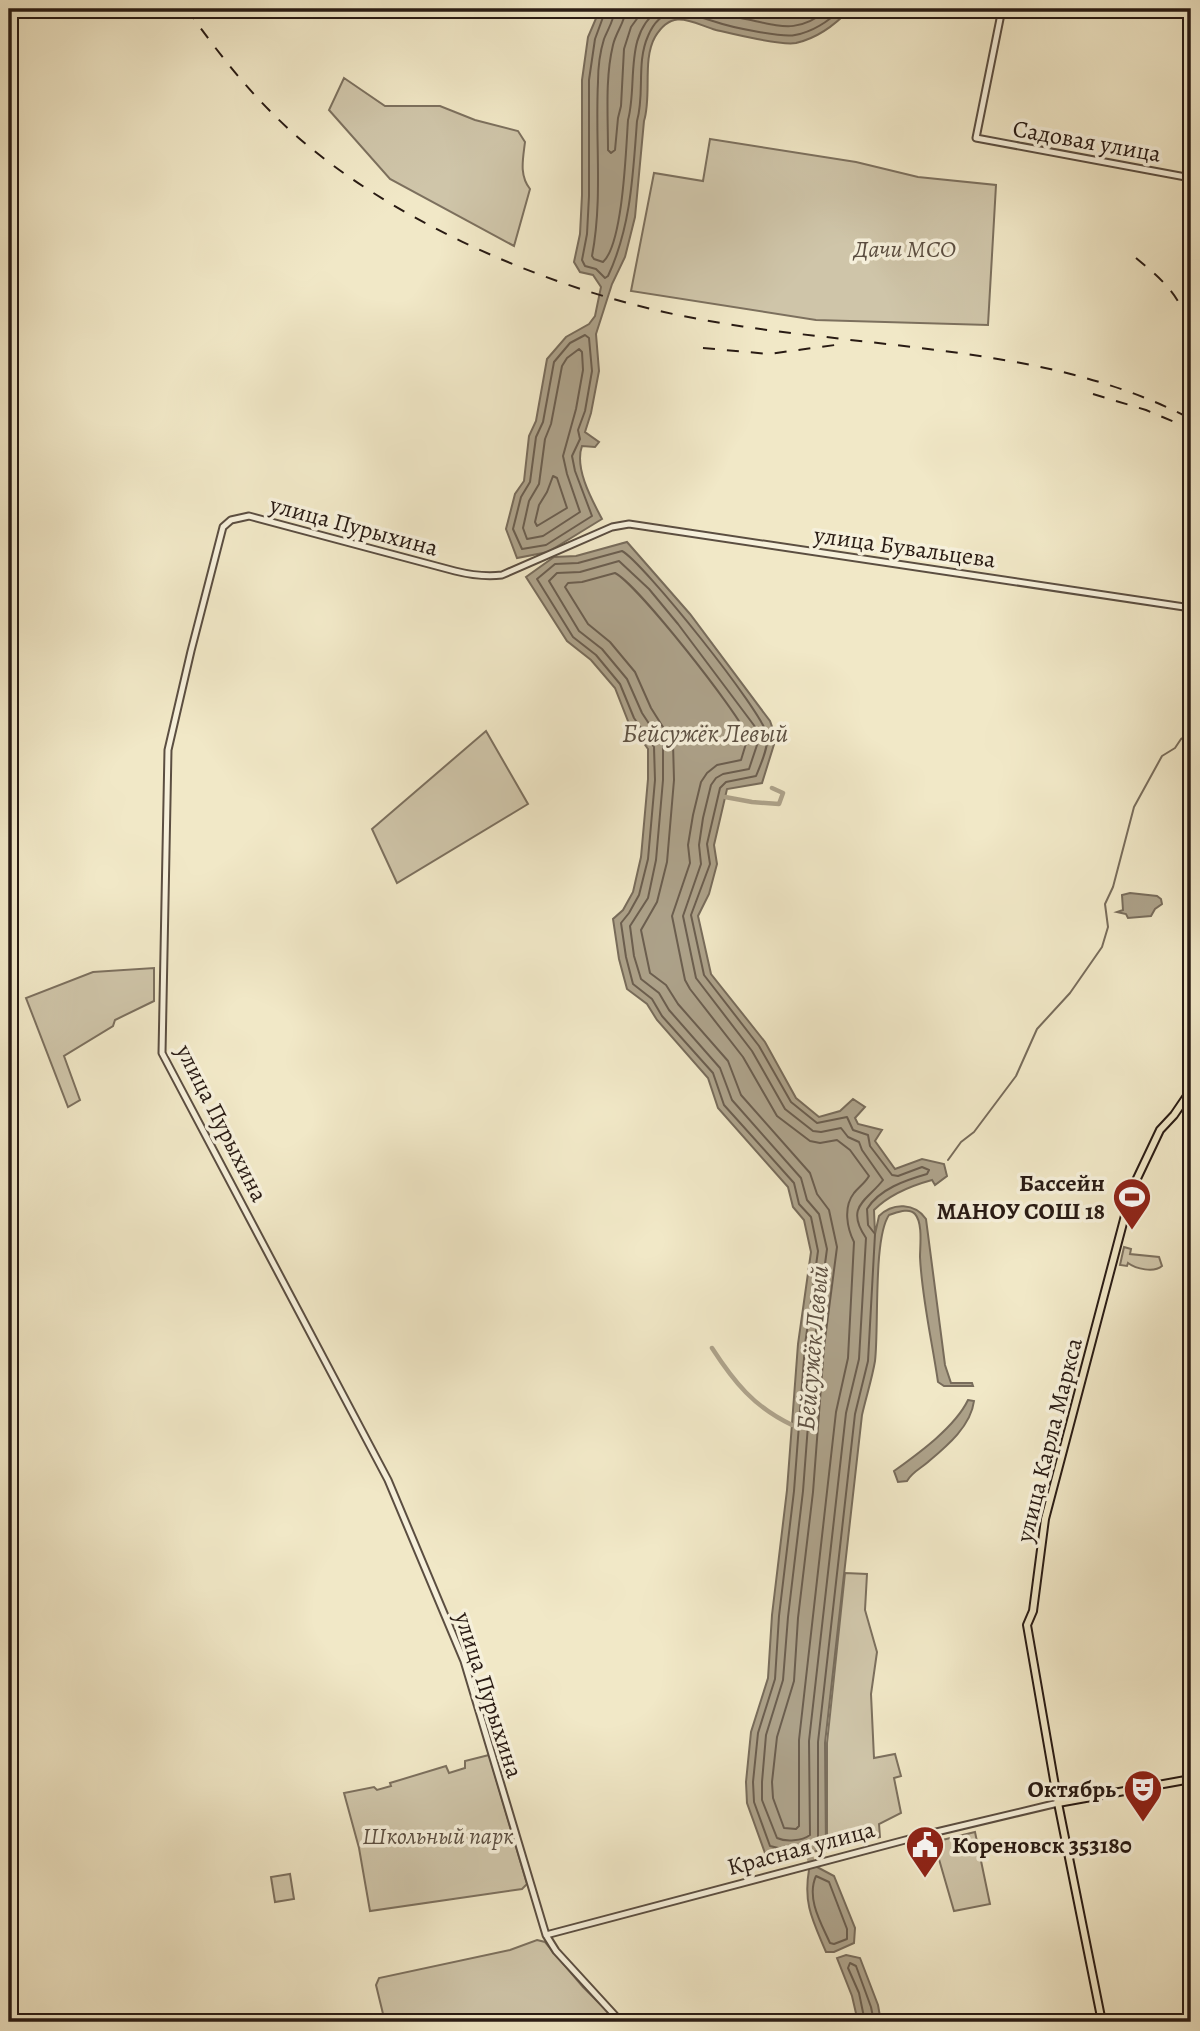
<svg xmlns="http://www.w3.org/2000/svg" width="1200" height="2031" font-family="Alegreya,serif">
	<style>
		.green { fill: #cfc5a9; stroke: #7c705e; stroke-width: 2 }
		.water { fill: #ada28a; stroke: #786c5b; stroke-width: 2 }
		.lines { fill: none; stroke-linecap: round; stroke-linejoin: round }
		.shore { stroke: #6b5e4f; stroke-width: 2 }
		.stream { stroke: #786c5b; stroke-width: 2 }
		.canal { stroke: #ada28a; stroke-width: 4.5 }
		.river { stroke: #ada28a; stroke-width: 7 }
		.minor-casing { stroke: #5b4e41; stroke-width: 9 }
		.major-casing { stroke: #291b14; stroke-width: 10 }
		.minor { stroke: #f6f0db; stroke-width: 5 }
		.major { stroke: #f1e8c7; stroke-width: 6 }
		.rail { stroke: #291b14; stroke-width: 2; stroke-dasharray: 12 12; stroke-linecap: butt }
		.labels { text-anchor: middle; stroke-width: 7; stroke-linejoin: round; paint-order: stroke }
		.street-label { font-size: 24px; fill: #291b14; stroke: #f6f0db }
		.park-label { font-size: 24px; font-style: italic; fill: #5b4e41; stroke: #f6f0db }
		.poi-label { font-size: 24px; font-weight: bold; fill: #291b14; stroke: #f6f0db; text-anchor: end }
		.water-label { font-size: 26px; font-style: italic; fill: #5e5143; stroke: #f6f0db }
	</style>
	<rect width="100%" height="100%" fill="#f1e8c7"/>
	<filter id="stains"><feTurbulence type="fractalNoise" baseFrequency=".00286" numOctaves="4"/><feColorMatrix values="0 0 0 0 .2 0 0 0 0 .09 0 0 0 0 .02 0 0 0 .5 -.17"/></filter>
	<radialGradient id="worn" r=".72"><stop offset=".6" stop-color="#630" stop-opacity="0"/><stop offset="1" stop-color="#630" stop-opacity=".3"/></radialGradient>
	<!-- green -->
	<path class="green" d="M344,78L385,106H440L475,120L518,131L525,142C523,159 519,175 530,189L514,246L390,179L329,110Z
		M710,139L856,162L918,177L996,185L988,325L816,320L631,291L654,173L703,181Z
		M486,731L528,804L397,883L372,829Z
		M154,968V1001L115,1020L113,1026L64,1056L80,1100L68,1107L26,998L93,972Z
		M1124,1247L1131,1249L1130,1254L1159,1257L1162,1266C1154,1273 1136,1269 1128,1263L1127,1266L1120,1265Z
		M845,1573L867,1574L865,1610L877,1652L871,1694L874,1758L895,1754L901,1776L894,1778L901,1813L879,1824L880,1837L827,1851V1743Z
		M489,1755L527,1884L522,1889L370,1911L359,1848L344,1793L374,1787L377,1790L391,1786L390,1783L446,1766L449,1773L465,1768V1761Z
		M975,1832L990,1904L954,1911L934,1842Z
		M290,1874L294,1899L275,1902L271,1877Z
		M537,1940L545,1942L583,1987L613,2017L615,2022H385L376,1985L379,1978L510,1950Z"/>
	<!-- water -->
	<path class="water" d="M600,9H850C836,24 818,38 796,43C781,46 733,34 716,30C692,23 673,7 655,37C642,60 652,96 644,121L635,217L625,257L612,284L596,334L599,371L591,413L585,432L599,442L595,447L582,446C574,468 592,500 602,519L548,552L517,558L506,529L515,494L524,481L529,436L536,421L547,359L566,337L589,324L595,316L601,287L593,275L580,272L574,262L580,234L582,195V80L588,37Z
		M627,542L690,614L770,721L776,738L762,783L727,789L714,845L717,864L709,894L698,916L711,974L765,1042L796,1098L819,1117L840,1111L853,1099L865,1107L855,1118L858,1124L882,1130L875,1141L895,1169L922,1159L944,1164L947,1176L935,1185L932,1180C910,1186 890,1194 874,1210L875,1234L879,1216C893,1202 915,1203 926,1219L945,1365L951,1383H972L973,1386H944L938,1382C932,1341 922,1299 920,1257C920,1246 923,1223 915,1214C909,1207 896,1213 889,1215C873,1238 879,1329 875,1361C872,1379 866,1397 862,1415L825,1743L826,1849C804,1854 787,1857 765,1853L747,1803L746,1782L751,1732L768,1678L772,1615L787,1490L798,1344L811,1252L804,1220L793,1207L788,1187L718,1108L708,1078L657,1020L647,1004L627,989L619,959L613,919L623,910L633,892L641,857L648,779V749L628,721L615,688L591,660L567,641L526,577L554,557L576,556Z
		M1130,893L1157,896L1161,899L1162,904L1155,909L1151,916L1128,918L1126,914L1117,912L1123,910L1122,895Z
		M968,1400L974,1401C971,1426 947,1446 928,1462C920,1469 912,1472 907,1481L898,1482L894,1471C919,1453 955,1427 968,1400Z
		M817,1867L834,1876L855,1928L854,1943L834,1952H826C813,1921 803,1904 809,1870Z
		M846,1955L860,1958L878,2005L881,2022H858L852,1996L837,1958Z"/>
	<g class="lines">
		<!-- shore -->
		<path class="shore" d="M606,9L595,39L589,80V196L587,234L582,260L585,266L596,269L605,278L608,276C631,227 633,174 637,121C645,94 636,63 648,36C663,0 689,14 716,22C730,27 783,38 795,35C812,32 829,21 841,9
			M615,9C614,20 608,29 604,39C600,52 598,69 598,82C595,140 603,199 592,256L594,259L603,262C623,244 626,149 628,120C638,84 623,33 660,9
			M626,9C625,22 616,32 613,45C605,78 608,115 608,150L611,153L615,150L618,118L621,106L624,49L631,27L644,9
			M706,9C722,16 738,17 755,21C787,28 801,31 829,9
			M585,335L589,338L592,371L585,411L578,430L580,439L572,456L575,471L592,516L546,545L522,549L513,529L521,497L530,482L536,437L543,422L554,362L570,343Z
			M579,349L582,352L583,370L576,409L563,456L567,474L580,512L543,536L527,539L523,528L529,501L539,484L545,439L551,424L562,366L567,358Z
			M553,476L557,478L567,508L537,526L535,522L539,505L547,492Z
			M622,551C642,561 764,713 767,735C769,747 760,766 756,776L726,782L720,788L707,844L710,864L691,915L704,975L759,1046L791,1102L817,1123L847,1117L853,1130L868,1135L870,1146L892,1175L898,1176L922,1167L929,1170L927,1174C906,1180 879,1189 867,1209L868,1225L875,1234L868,1361L855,1414L818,1742V1841C806,1850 785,1851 770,1846L754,1802L753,1782L758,1733L775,1679L779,1616L794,1491L805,1345L818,1251L811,1217L799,1204L794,1183L724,1105L713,1073L662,1016L652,999L633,984L626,957L621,923L629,913L639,895L648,859L655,780L654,747L634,718L620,684L596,655L573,637L537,579L555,564L578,563Z
			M619,561L649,589L678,624L756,728L759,739L749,769L723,774L716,778L711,785L703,818L699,845L701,864L683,916L696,978L752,1051L785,1109L813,1131L821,1132L841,1128L848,1137L859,1142L862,1150L883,1180C868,1200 844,1206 866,1238L859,1359L846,1413L809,1741L810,1835C802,1841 786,1842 777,1838L762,1800V1782L766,1735L783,1680L788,1617L803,1491L814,1346L827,1249L819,1214L807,1200L801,1178L732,1100L720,1068L669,1010L659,993L641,979L634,956L630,926L648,898L656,860L663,780V745L642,713L627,679L602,649L579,631L549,581L557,573L580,572Z
			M615,573C637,584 738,712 748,737L741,760L717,765L707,773L701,782L693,815L688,845L690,863L672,916L685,980L690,989L743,1057L777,1116L810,1141L820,1143L837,1140L850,1150L869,1176C865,1183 859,1187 854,1193C843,1207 847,1228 854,1242L848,1358L836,1412L799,1740V1826L796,1829L784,1828L773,1798L772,1782L777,1737L794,1681L798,1618L813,1492L824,1347L837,1247L829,1210L817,1194L810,1173L741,1095L728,1061L678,1004L666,985L650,973L641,930L657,902L667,862L674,780L673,743L651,708L635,672L610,642L588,624L565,587L568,583L582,582Z
			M816,1876L829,1882L847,1929V1939L834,1944L830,1943C821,1923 806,1898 816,1876Z
			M865,2022L859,1993L848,1968L850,1963L856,1966L871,2007L874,2022"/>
		<!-- stream -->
		<path class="stream" d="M948,1160L961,1142L974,1132L1016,1076L1037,1029L1070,993L1102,947L1108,927L1105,904L1113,887L1134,807L1162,756L1175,748L1181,739L1191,734"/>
		<!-- canal -->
		<path class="canal" d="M725,797L752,802L779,804L783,793L772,788
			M712,1348C734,1382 754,1407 792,1425"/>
		<!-- river -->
		<path class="river" d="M807,1846L814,1872"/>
		<!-- minor casing -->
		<g class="minor-casing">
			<path id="minor" d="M1002,9L976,138L1191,178
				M546,1935L928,1834L1058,1803
				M621,2022L556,1951L546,1935L464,1661L388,1480L162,1053L168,750L191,651L223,527L231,520L249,516L455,571C471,575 485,577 502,575L612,527L629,524L1191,608"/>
		</g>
		<!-- major casing -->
		<g class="major-casing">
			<path id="major" d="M1058,1803L1191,1779
				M1102,2022L1058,1803L1027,1625L1033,1611L1045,1519L1132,1189L1160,1130L1174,1115L1191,1090"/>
		</g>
		<!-- minor -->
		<use href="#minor" class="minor"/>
		<!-- major -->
		<use href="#major" class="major"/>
		<!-- rail -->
		<path class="rail" d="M187,9C213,46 240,81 272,113C369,211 531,282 664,312C718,324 771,331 826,337C949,352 1079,360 1191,419
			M1136,258C1165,282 1181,296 1191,333
			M703,348L769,354L835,345
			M1093,394L1146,410L1191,429"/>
	</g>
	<!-- icons -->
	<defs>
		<g id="stadium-pin" transform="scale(2.0125)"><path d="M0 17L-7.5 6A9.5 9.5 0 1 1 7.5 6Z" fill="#8f2418" stroke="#f6f0db"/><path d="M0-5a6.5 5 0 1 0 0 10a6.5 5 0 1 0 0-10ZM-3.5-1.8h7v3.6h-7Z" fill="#fff"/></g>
		<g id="theatre-pin" transform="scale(2.0125)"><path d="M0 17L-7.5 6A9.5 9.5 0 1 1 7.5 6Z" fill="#8f2418" stroke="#f6f0db"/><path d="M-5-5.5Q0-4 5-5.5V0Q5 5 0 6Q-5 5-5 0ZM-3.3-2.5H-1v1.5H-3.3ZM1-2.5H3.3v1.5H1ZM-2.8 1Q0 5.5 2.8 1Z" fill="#fff"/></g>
		<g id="civic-pin" transform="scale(2.0125)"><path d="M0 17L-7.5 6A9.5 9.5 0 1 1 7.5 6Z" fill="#8f2418" stroke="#f6f0db"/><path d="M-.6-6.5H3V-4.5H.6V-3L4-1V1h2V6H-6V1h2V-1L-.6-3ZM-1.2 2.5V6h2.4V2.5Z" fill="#fff"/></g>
	</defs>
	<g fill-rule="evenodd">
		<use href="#stadium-pin" x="1132" y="1197"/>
		<use href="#theatre-pin" x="1143" y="1789"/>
		<use href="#civic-pin" x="925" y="1845"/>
	</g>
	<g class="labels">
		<!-- street labels -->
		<g class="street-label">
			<text transform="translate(1087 141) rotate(10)" y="8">Садовая улица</text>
			<text transform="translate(354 526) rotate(15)" y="8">улица Пурыхина</text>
			<text transform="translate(905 547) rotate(8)" y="8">улица Бувальцева</text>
			<text transform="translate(222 1123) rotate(63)" y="8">улица Пурыхина</text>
			<text transform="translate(1049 1440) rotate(-76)" y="8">улица Карла Маркса</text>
			<text transform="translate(489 1695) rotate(72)" y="8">улица Пурыхина</text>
			<text transform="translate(801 1848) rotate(-15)" y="8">Красная улица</text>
		</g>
		<!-- park labels -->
		<g class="park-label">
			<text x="905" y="257">Дачи МСО</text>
			<text x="438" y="1844">Школьный парк</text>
		</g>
		<!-- poi labels -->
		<g class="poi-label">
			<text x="1105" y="1191">Бассейн<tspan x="1105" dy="28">МАНОУ СОШ 18</tspan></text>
			<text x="1116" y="1797">Октябрь</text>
			<text x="952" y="1853" text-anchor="start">Кореновск 353180</text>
		</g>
		<!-- water labels -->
		<g class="water-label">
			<text x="705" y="742">Бейсужёк Левый</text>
			<text transform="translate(812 1348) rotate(-85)" y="9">Бейсужёк Левый</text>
		</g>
	</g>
	<!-- margin -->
	<rect width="1200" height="2031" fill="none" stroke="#f1e8c7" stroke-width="35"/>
	<rect x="10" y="10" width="1179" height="2010" fill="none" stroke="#291b14" stroke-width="3.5"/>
	<rect x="18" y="18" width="1165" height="1996" fill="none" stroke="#291b14" stroke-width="2"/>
	<rect width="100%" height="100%" filter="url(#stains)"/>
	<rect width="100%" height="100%" fill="url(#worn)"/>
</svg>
